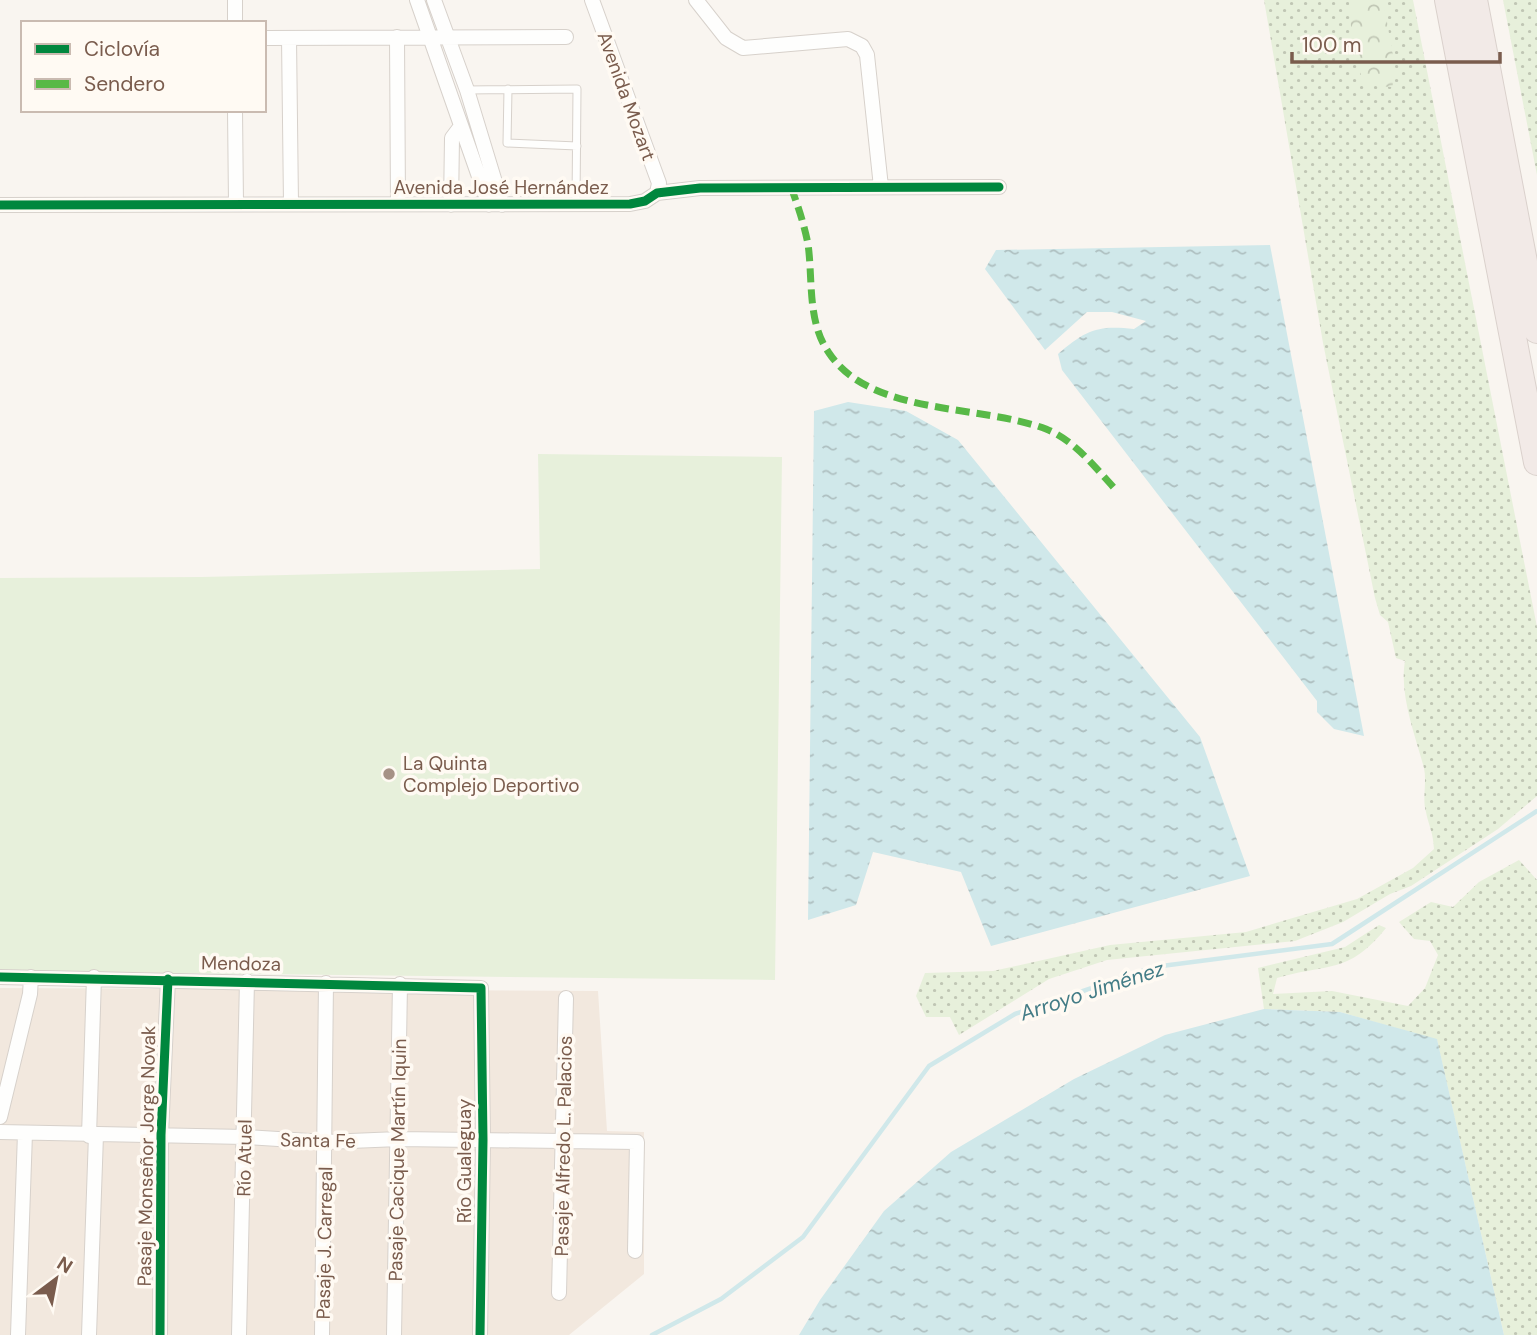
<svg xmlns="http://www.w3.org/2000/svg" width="1537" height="1335" font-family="'DM Sans',sans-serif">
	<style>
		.residential { fill: #f2e8de }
		.grass { fill: url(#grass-dots) }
		.forest { fill: url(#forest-crowns) }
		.pitch { fill: #e7f0db }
		.water { fill: url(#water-ripples) }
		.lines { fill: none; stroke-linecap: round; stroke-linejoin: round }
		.stream { stroke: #d0e8ea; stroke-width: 4.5 }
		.service-casing { stroke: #d7d1cb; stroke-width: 9 }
		.minor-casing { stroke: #d7d1cb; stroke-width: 16 }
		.motorway-casing { stroke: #dad1cc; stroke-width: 28 }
		.service { stroke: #fefefd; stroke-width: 7 }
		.minor { stroke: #fefefd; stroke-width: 14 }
		.motorway { stroke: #f2eae7; stroke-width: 26 }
		.quiet { stroke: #58b947; stroke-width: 7; stroke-dasharray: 14 7; stroke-linecap: butt }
		.cycleway-casing { stroke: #fffaf3; stroke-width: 13 }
		.cycleway { stroke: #00873e; stroke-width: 9 }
		.poi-dot { fill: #a69286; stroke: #fffaf3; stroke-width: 2.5 }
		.labels { text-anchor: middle; stroke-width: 7; stroke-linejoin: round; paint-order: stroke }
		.street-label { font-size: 19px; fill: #7a5c4d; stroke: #fffaf3 }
		.poi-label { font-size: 19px; fill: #7a5c4d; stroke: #fffaf3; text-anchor: start }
		.water-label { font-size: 21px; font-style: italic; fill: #437c86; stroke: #fffaf3 }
	</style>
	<defs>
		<pattern id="grass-dots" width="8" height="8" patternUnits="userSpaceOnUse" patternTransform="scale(1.75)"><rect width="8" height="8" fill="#e7f0db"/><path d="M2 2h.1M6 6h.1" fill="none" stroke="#c0c6b4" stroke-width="1.8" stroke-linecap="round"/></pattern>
		<pattern id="forest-crowns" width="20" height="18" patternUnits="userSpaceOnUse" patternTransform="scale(1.75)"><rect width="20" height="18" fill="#e7f0db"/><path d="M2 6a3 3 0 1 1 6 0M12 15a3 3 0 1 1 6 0" fill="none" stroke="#c0c6b4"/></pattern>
		<pattern id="water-ripples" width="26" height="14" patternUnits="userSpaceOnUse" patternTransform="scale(1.75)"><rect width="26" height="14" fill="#d0e8ea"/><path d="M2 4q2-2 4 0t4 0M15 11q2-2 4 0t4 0" fill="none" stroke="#aebfc0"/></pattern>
	</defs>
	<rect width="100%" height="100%" fill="#f9f5f0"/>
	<!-- residential -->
	<path class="residential" d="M0,988L598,991L607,1131L644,1132V1274L569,1335H0Z"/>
	<!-- grass -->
	<path class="grass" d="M1264,0H1413L1537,627V796L1498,829L1411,886L1390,894L1343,922L1295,941L1107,960L1049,979L959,1035L950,1017H926L916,996L925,973L993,971L1110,945L1246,932L1357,899L1413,868L1434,849C1433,831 1429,827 1426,812C1422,799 1427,783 1424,768C1415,735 1399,694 1405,661L1396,658L1388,622L1380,615L1375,598L1323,343Z
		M1503,0H1537V175Z
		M1519,860L1537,880V1335H1504L1437,1040L1340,1012L1264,1009L1258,968L1345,947L1379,925L1386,928C1348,975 1328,963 1277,978L1273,994L1332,991L1408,1006L1425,988L1438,955L1430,941L1414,939L1399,922L1431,902L1453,907L1479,882Z"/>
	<!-- forest -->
	<path class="forest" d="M1349,0H1383L1396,72L1392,87L1375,86L1363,80L1353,54Z"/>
	<!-- pitch -->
	<path class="pitch" d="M538,454L782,457L775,980L0,971V578L201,577L540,569Z"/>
	<!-- water -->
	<path class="water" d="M1270,245L1364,736L1334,729L1317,712V701L1062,370L1058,354C1086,330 1097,325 1134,329L1146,321L1112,312H1087L1045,350L985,269L996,250Z
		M848,402L906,411L958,440L1200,737L1250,876L991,946L961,872L873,852L856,905L808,920L814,411Z
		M1264,1009L1340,1012L1437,1039L1504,1335H799L820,1300L884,1211L951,1152L1074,1079L1165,1035Z"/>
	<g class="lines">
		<!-- stream -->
		<path class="stream" d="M652,1335L721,1299L803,1237L929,1066L1015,1014L1154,967L1332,944L1537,811"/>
		<!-- service casing -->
		<g class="service-casing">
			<path id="service" d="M508,89L507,143L577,146
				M467,90L577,89L576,204"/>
		</g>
		<!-- minor casing -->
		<g class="minor-casing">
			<path id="minor" d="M417,0L489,205
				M434,0L467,90L502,205
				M592,0L659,183L657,193
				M696,0L726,38L743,48L848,39L862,46L867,55L881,187
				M235,23V0
				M397,37L398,204
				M264,38L566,37
				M289,38L291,204
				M235,110L236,204
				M0,205L630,204L645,201L657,193L700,188L999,187
				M451,205L452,138L461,126
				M0,977L481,988L483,1140L480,1335
				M0,1117L30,994L31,977
				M0,1132L245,1137L326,1142L399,1139L637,1142L635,1251
				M89,1136L94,977
				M559,1293L566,998
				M18,1335L25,1133
				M89,1335L96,1135
				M160,1335L161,1135L168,979
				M239,1335L247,981
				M322,1335L326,983
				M394,1335L400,984"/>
		</g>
		<!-- motorway casing -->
		<g class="motorway-casing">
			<path id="motorway" d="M1448,0L1537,462
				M1474,0L1537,330"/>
		</g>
		<!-- service -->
		<use href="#service" class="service"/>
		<!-- minor -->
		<use href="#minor" class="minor"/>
		<!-- motorway -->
		<use href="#motorway" class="motorway"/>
		<!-- quiet -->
		<path class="quiet" d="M791,187C798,206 804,224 808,244C813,280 807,322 829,353C871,416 979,404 1046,429C1076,441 1096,469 1118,492"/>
		<!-- cycleway casing -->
		<g class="cycleway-casing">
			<path id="cycleway" d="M0,205L630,204L645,201L657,193L700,188L999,187
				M0,977L481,988L483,1140L480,1335
				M160,1335L161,1135L168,979"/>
		</g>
		<!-- cycleway -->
		<use href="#cycleway" class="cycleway"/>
	</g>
	<!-- markers -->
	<circle class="poi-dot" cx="389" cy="774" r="7"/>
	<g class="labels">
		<!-- street labels -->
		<g class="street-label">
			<text transform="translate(627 96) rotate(70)" y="7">Avenida Mozart</text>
			<text x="501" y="194">Avenida José Hernández</text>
			<text transform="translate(241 963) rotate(1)" y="7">Mendoza</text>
			<text transform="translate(318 1140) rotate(1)" y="7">Santa Fe</text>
			<text transform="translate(563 1146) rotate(-89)" y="7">Pasaje Alfredo L. Palacios</text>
			<text transform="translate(146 1156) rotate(-89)" y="7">Pasaje Monseñor Jorge Novak</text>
			<text transform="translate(244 1158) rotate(-89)" y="7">Río Atuel</text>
			<text transform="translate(397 1160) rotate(-89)" y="7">Pasaje Cacique Martín Iquin</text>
			<text transform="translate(464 1161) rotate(-90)" y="7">Río Gualeguay</text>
			<text transform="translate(324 1243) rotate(-89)" y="7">Pasaje J. Carregal</text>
		</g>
		<!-- poi labels -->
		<g class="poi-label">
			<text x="403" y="770">La Quinta<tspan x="403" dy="22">Complejo Deportivo</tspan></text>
		</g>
		<!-- water labels -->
		<g class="water-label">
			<text transform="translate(1092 991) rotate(-18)" y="7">Arroyo Jiménez</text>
		</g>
	</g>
	<!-- legend -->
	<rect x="21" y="21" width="245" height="91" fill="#fffaf3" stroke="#cabbb1" stroke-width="2"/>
	<rect x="35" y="44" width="35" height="10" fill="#00873e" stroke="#cabbb1" stroke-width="2"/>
	<text x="84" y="56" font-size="21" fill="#7a5c4d">Ciclovía</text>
	<rect x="35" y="79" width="35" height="10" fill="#58b947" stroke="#cabbb1" stroke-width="2"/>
	<text x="84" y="91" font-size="21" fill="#7a5c4d">Sendero</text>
	<!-- north arrow -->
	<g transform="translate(56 1279) rotate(32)" stroke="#fffaf3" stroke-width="5" paint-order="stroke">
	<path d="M0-5L12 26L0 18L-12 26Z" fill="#7a5c4d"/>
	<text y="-10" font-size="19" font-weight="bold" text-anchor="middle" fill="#7a5c4d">N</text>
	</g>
	<!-- scale -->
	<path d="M1292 52v10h208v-10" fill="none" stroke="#7a5c4d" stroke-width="3.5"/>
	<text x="1302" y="52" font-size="21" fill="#7a5c4d" stroke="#fffaf3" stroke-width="5" paint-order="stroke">100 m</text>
</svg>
